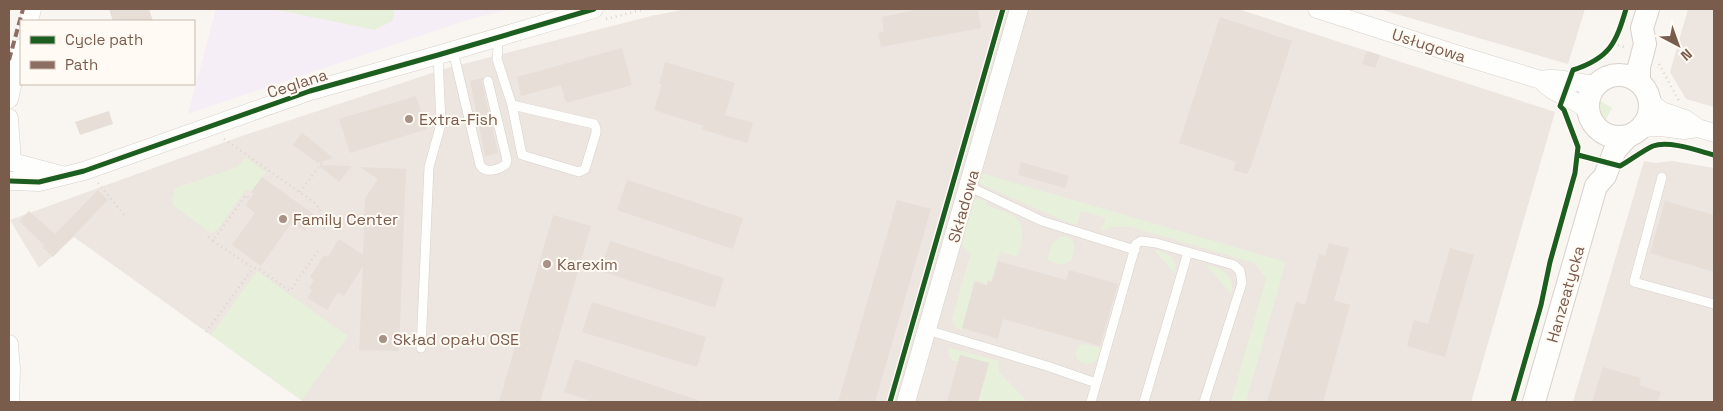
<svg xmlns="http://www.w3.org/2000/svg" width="1723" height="411" font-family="'Space Grotesk',sans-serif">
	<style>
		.industrial { fill: #ede5e0 }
		.education { fill: #f6eef6 }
		.green { fill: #e7f0db }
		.building { fill: #e6ded7 }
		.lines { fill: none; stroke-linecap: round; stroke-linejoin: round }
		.service-casing { stroke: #d7d1cb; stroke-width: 10 }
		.minor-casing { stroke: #d7d1cb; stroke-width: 19 }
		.tertiary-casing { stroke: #d7d1cb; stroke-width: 24 }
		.path { stroke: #dcd5d0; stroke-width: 2.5; stroke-dasharray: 1 4; stroke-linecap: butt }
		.service { stroke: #fefefd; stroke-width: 9 }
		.minor { stroke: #fefefd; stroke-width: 18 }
		.tertiary { stroke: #fefefd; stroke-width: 22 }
		.quiet { stroke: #8d6e63; stroke-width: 4; stroke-dasharray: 8 4; stroke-linecap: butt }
		.cycleway-casing { stroke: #fffaf3; stroke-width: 8 }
		.cycleway { stroke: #1b5e20; stroke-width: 5 }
		.poi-dot { fill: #a69286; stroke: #fffaf3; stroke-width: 2 }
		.labels { text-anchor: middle; stroke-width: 4; stroke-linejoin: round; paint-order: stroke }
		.street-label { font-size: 16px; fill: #7a5c4d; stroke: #fffaf3 }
		.poi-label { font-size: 16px; fill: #7a5c4d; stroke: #fffaf3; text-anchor: start }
	</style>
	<rect width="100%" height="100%" fill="#f9f5f0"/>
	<!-- industrial -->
	<path class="industrial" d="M687,9H1238L1555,112L1471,402H304L74,237L39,268L10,220L239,137L444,69L651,16Z
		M1379,9H1585L1568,64Z
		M1688,9H1714V107L1686,99L1670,72Z
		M1644,161L1655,163L1672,161L1714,168V402H1573Z"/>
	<!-- education -->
	<path class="education" d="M216,9H511L464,21L188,114Z"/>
	<!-- green -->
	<path class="green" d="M273,9H395L392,21L375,30Z
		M1599,100L1612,108L1604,122L1599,111Z
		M245,157L266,172L251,192L246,189L218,229L211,233L174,206L172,199L175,188L235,168L241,163Z
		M981,173L1286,262L1246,402H1231L1266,279L1255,263L1131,227H1112L1101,231L1106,218L1081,211L1077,225L1067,222L978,183Z
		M974,198L987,201V205C994,209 1002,210 1010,214C1028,222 1022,241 1018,257L1000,252L991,281L988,280L987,284L974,280L962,330L955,327L952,318L970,256L961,243Z
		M1061,236C1079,237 1075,249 1071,261L1062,265L1047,260L1053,242Z
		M1158,250L1172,257L1176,266L1175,274L1155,251Z
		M1206,265C1221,266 1236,277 1231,294Z
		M257,271L348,336L302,400L211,335Z
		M1082,344L1101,348L1096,361C1080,371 1068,352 1082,344Z
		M950,348L999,361V372L1028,402H978L989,363L953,361L949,357L948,349Z"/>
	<!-- building -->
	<path class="building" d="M109,9H149L153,21H113Z
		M920,9H978L981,28L881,47L878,33L884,32L882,17Z
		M1220,17L1292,41L1251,166L1247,174L1233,170L1236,162L1179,143Z
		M622,48L632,85L566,103L561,85L521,96L517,77Z
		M1367,51L1380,55L1375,68L1362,64Z
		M665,62L735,83L725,115L753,123L747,143L701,129L704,126L654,110L662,84H659Z
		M483,78L482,82L498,153L485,156L470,81Z
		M416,96L427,129L350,153L339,119Z
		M109,111L113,124L80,135L75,122Z
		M302,133L319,146L333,158L318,163L293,145Z
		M1021,162L1069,176L1065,188L1018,175Z
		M318,165L352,166L339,182Z
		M360,167L406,169L399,351L359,350L363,266L344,296L338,292L327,310L307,298L312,290L309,288L314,280L310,277L324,255L328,257L339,239L363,255L365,198L378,179Z
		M262,177L316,216L305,231L292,222L261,266L232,245L255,213L245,205L254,194L251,192Z
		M627,180L743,218L733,249L617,210Z
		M98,190L108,200L53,257L42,247L44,245L19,221L29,211L55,234Z
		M897,200L931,209L875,402H838Z
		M1665,201L1714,215V272L1650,253Z
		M553,215L591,226L540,402H499Z
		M610,241L724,278L715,308L600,271Z
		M1329,243L1349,248L1334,300L1350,305L1323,402H1267L1296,302L1305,305L1319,254L1325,256Z
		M1450,248L1474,255L1445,357L1407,346L1414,320L1428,324Z
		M998,261L1066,280L1069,270L1118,284L1100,346L1003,319L998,339L962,328L975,282L987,285L988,281L992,282Z
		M592,302L706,337L697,367L582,332Z
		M960,355L989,363L978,402H947Z
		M575,359L698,400V402H593L564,392Z
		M1603,367L1641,378L1639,385L1661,392L1657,402H1592Z"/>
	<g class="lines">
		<!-- service casing -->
		<g class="service-casing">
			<path id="service" d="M495,38L498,48L497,59L512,105L594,124L596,128V133L585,169L579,172L522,155L512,105
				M453,51L480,165C485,174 499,170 506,164L507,160L488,81
				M1662,177L1634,282L1714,304
				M968,186L1042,221L1135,250
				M927,330L1047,366L1096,383
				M421,348L429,167L441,124L438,55
				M1091,402L1136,244L1141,241L1156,243L1234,265L1240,271L1242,283L1204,402
				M1144,402L1188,252"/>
		</g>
		<!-- minor casing -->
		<g class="minor-casing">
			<path id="minor" d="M1317,9L1459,55L1541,80C1560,76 1578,85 1597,84
				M29,21L32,9
				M1541,80C1554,96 1573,96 1588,111
				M9,99L21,48
				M1650,102L1662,111L1685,119L1698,128
				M9,118L12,162L61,175
				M1641,128L1661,127L1684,130L1698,128L1714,133
				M10,181L39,182L84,171L310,91L438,55L594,9
				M9,344L11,369L10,402
				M906,402L1019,9"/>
		</g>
		<!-- tertiary casing -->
		<g class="tertiary-casing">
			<path id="tertiary" d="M1588 106a31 31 0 1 1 62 0a31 31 0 1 1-62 0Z
				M1639,82V67L1645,44L1642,28L1648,9
				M1534,402L1596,186L1605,176L1615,150L1627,137"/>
		</g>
		<!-- path -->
		<path class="path" d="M606,19L645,9
			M1613,44L1625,47
			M1659,64L1679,101
			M224,139L315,203C321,209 323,217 320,225L328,231
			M98,183L126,217
			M300,192L324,160
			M208,237L213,241L246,195L250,199
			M213,241L253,268L259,269L290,291L320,248
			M206,332L253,268"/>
		<!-- service -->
		<use href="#service" class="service"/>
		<!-- minor -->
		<use href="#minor" class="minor"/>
		<!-- tertiary -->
		<use href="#tertiary" class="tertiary"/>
		<!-- quiet -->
		<path class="quiet" d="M9,60L23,9"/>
		<!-- cycleway casing -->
		<g class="cycleway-casing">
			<path id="cycleway" d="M1578,155L1620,166C1631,160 1642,151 1653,146C1669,140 1699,151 1714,155
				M10,181L39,182L84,171L310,91L438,55L594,9
				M890,402L1003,9
				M1513,402L1541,305L1550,262L1575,173L1578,147L1564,110L1560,106L1573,70C1610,58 1616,43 1626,9"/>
		</g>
		<!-- cycleway -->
		<use href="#cycleway" class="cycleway"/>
	</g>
	<!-- markers -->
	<g class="poi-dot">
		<circle cx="409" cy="119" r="5"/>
		<circle cx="283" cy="219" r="5"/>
		<circle cx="547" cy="264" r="5"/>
		<circle cx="383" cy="339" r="5"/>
	</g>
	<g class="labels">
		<!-- street labels -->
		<g class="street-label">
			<text transform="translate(1429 45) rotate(18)" y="6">Usługowa</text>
			<text transform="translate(297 83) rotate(-18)" y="6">Ceglana</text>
			<text transform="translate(963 206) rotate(-74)" y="6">Składowa</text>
			<text transform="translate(1565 294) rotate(-74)" y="6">Hanzeatycka</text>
		</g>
		<!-- poi labels -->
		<g class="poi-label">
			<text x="419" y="125">Extra-Fish</text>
			<text x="293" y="225">Family Center</text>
			<text x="557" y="270">Karexim</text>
			<text x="393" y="345">Skład opału OSE</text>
		</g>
	</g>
	<!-- border -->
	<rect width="1723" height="411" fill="none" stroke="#7a5c4d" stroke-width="20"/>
	<!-- legend -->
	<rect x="20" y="20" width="175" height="65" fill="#fffaf3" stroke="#cabbb1"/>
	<rect x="30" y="36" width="25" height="8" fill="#1b5e20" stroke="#cabbb1"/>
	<text x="65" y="45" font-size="15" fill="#7a5c4d">Cycle path</text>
	<rect x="30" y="61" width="25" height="8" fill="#8d6e63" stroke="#cabbb1"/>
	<text x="65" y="70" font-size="15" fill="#7a5c4d">Path</text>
	<!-- north arrow -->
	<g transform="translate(1678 45) rotate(139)" stroke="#fffaf3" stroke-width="4" paint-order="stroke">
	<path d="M0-4L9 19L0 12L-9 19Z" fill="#7a5c4d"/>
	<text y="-8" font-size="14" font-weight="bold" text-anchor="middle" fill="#7a5c4d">N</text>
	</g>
</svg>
